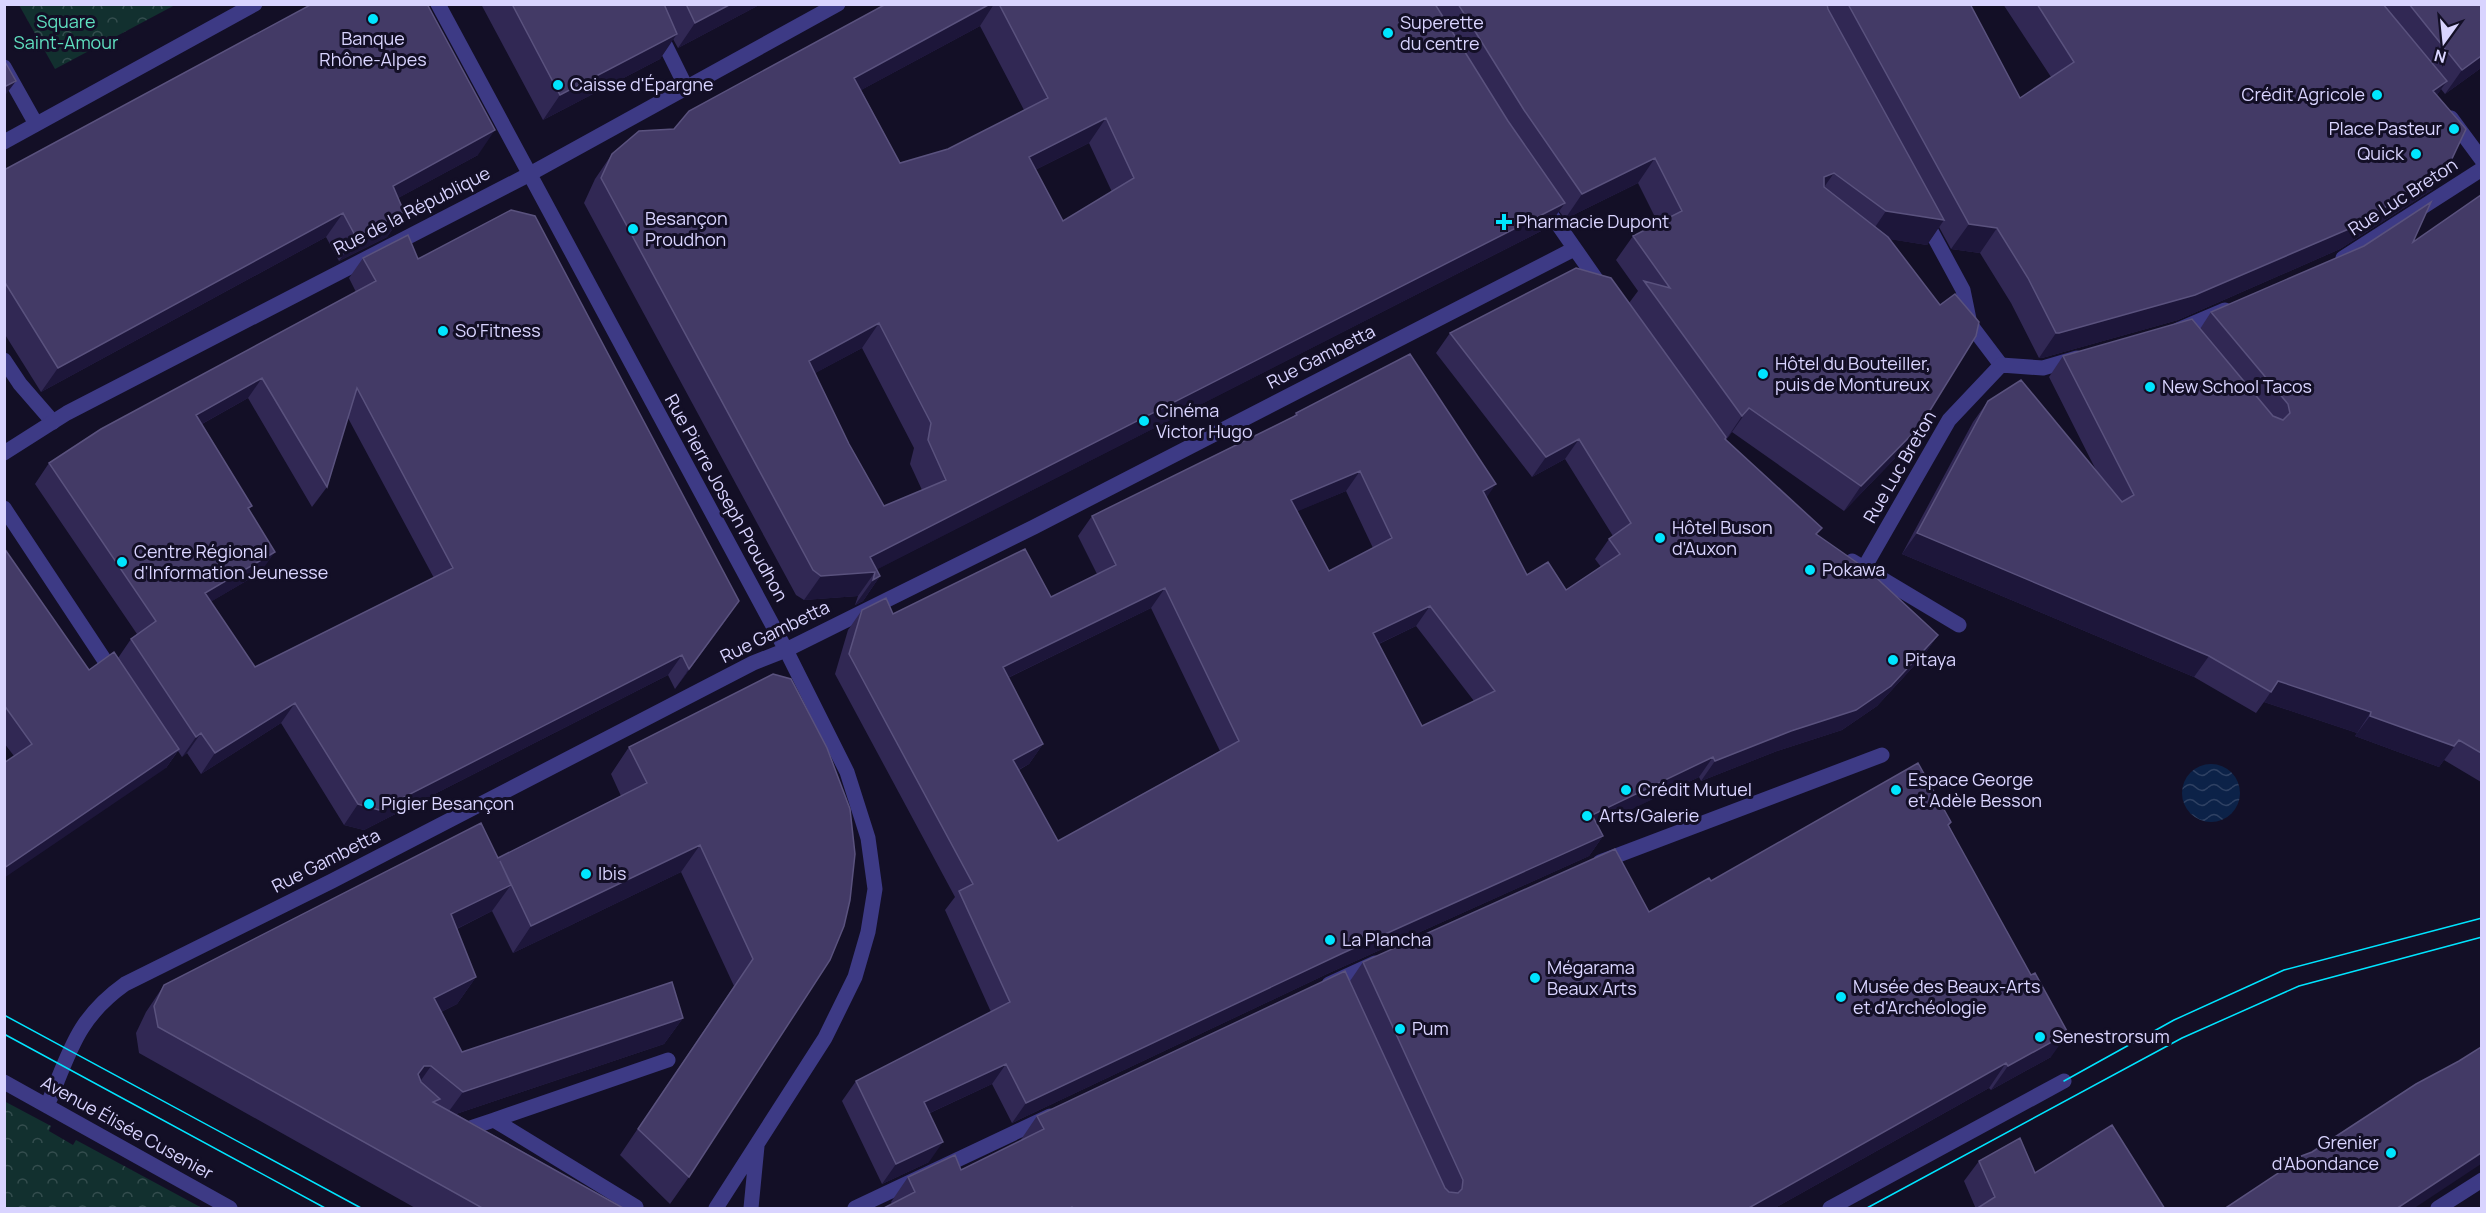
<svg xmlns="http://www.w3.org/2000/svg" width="2486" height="1213" font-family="Manrope,sans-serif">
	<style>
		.park { fill: url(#park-crowns) }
		.water { fill: url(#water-waves) }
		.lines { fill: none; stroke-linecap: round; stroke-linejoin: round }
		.service { stroke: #3d3a85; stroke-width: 15 }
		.pedestrian { stroke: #3d3a85; stroke-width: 15 }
		.minor { stroke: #3d3a85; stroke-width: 15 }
		.tram { stroke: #00e5ff; stroke-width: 1.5 }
		.wall { fill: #312854; fill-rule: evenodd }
		.shaded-wall { fill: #1d163a }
		.building { fill: #433a66; stroke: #5a527e; stroke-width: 1.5; fill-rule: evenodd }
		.poi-dot { fill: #00e5ff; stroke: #130f26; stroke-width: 2 }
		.labels { text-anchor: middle; stroke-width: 6; stroke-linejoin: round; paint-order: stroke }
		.park-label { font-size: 18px; fill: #5fe0c0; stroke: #130f26 }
		.poi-label { font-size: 18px; fill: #d9d4ff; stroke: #130f26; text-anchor: start }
		.street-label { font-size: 18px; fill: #d9d4ff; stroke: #130f26 }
	</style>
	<defs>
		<pattern id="park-crowns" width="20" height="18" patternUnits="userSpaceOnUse" patternTransform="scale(1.5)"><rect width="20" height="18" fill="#12302f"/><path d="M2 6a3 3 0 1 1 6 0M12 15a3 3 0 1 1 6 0" fill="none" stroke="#344d4e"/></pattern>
		<pattern id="water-waves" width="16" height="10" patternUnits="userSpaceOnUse" patternTransform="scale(1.5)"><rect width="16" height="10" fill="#0c2248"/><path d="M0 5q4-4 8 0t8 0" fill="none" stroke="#2f4163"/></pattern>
	</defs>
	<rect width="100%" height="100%" fill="#130f26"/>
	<!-- park -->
	<path class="park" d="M19,5H175L55,69Z
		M4,1101L51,1126L49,1131L73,1145L76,1140L202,1208H5Z"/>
	<!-- water -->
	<path class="water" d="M2182 793a29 29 0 1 1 58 0a29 29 0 1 1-58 0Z"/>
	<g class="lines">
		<!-- service -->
		<path class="service" d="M645,4L686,87
			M1924,218L1963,290L1970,324L2001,365
			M4,508L115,676
			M494,1120L668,1060
			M458,1132L494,1120L636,1207"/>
		<!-- pedestrian -->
		<path class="pedestrian" d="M4,360L20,384L53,422"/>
		<!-- minor -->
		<path class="minor" d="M438,4L786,650L847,772L868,838L875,889L868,932L855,977L825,1038L716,1208
			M4,67L36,124
			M2451,118L2482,160
			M4,142L255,4
			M1543,203L1603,289
			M2343,258L2482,169
			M2178,330L2225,310
			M4,453L67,413L528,175L838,4
			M1852,561L1959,625
			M1864,568L1949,420L2001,365L2043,368L2077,358
			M1600,862L1882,755
			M1329,984L1375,963
			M4,1082L230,1208
			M47,1106C70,1052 76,1019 125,984L332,881L753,663L786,650L1034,527L1574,249
			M751,1208L757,1146
			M855,1208L1050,1116
			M1830,1208L2064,1081
			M2438,1208L2482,1180"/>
		<!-- tram -->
		<path class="tram" d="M4,1015L361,1208
			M4,1034L325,1208
			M2064,1081L2174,1020L2284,970L2482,918
			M1867,1208L2182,1038L2299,986L2482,937"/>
	</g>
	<!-- wall -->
	<path class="wall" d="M481,4H761L678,48L673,39L660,59L543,120Z
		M886,4H1970L2020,98L2051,77L2003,4H2481V68L2445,94L2441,89L2437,95L2449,165L2432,190L2340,249L2178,320L2042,358H2039L2011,303L1980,253L1951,249L1939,227L1927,245L1890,239L1921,425L1904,449L1844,511L1732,432L1726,440L1817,535L1938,635L1924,655L1877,706L1842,730L1777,751L1701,781L1699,777L1597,825L1603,836L1589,856L1329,973L1012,1123L992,1084L930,1113L929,1162L882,1184L842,1101L856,1081L991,1012L945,910L955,897L835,674L848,630L862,610L893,614L1051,597L1097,574L1078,536L1092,516L1293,417L1296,413L1486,498L1527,575L1566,590L1601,567L1595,559L1609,539L1613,536L1565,459L1532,477L1436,353L1450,333L1629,303L1638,291L1616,260L1633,236L1658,223L1638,183L1565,219L1559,211L1547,228L877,569L880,576L863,601L855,605L858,596L804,600L796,595L584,203L595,179L612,154L674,129ZM980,26L1024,110L948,149L900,163L861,90ZM1089,143L1112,192L1063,221L1035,170ZM862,348L914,448L910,464L922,490L884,506L849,444L815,373ZM1346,491L1373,548L1329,571L1297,511ZM1151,608L1220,751L1058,841L1019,770L1029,764L1043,744L1008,678ZM1416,626L1474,701L1422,726L1379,644Z
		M478,155L398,198L404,212L387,237L339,261L326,237L41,392L4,333V170Z
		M2481,195V782L2444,760L2439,767L2355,736L2357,733L2264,702L2256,713L2194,677L1902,554L1973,422L1988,401L2097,472L2049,377L2063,356L2200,329L2211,312L2413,242Z
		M363,258L418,259L739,601L725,621L675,689L668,675L364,830L344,825L281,723L201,774L187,753L182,757L178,751L166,768L14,756L4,743V548L89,670L118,658L131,639L137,634L35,484L49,463L356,292L349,278ZM248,398L312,507L327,487L348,418L434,578L255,667L210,602L260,573L249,509L252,506L202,424Z
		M629,747L827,748L689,1177L670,1204L620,1155L734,986L681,872L513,953L492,911L457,929L476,977L457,1004L441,1012L462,1052L683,1018L664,1044L456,1114L625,1209H417L139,1053L136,1033L146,1012L164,985L498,858L621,796L611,774Z
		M1951,822L1949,825L2051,1057L1991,1090L1989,1088L1773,1209H882L892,1204L891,1202L908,1177L961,1170L1020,1141L1037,1116L1350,981L1363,962L1649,912L1711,881Z
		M1979,1161L2035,1173L1976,1209L1964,1181Z"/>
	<!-- shaded-wall -->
	<path class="shaded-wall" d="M731,4H761L678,48L695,23Z
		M990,4H994L980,26L837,103L854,78Z
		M677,34L660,59L543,120L560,95Z
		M2481,56V68L2445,94L2462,70Z
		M16,81L4,97V87Z
		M2447,81L2429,106L2433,91Z
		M1106,118L1089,143L1011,182L1029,157Z
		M495,130L478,155L376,210L393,186Z
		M1655,158L1638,183L1565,219L1582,194Z
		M2449,165L2432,190L2340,249L2178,320L2042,358H2039L2056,333Z
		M1834,173L1817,197L1824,177Z
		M1565,203L1547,228L872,572H875L858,596L804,600L821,576L870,557Z
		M1886,211L1944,220L1927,245L1869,236Z
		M404,212L387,237L339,261L356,237Z
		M343,213L326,237L41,392L58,368Z
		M1969,224L1997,228L1980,253L1951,249Z
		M879,323L862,348L791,386L809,361Z
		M262,378L248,398L182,435L196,415Z
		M1749,408L1732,432L1725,441L1742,416Z
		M1921,425L1904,449L1844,511L1861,486Z
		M1579,439L1565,459L1532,477L1546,457Z
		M1360,471L1346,491L1277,520L1291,500Z
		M1496,484L1482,504L1483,491Z
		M1917,533L2209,656L2194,677L1902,554Z
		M275,552L260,573L190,614L205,593Z
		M880,576L863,601L855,605L873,580Z
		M1165,588L1151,608L989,687L1003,667Z
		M739,601L725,621L675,689L689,669Z
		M1430,606L1416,626L1359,653L1373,633Z
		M1938,635L1924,655L1877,706L1842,730L1777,751L1701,781L1715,761Z
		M682,655L668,675L364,830L344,825L358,804Z
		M2278,681L2371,712L2357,733L2264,702Z
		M295,703L281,723L201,774L215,753Z
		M2370,716L2459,740L2439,767L2355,736Z
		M201,733L187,753L182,757L196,737Z
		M1043,744L1029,764L999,780L1013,760Z
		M179,749L166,768L4,878V868Z
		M1713,757L1699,777L1578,835L1592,815Z
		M1603,836L1589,856L1329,973L1012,1123L1026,1103L1343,953Z
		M700,845L681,872L513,953L531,926Z
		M511,885L492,911L432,941L451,914Z
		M476,977L457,1004L415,1025L434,998Z
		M683,1018L664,1044L444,1118L463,1092Z
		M2068,1033L2051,1057L1991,1090L2008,1066Z
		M2006,1063L1989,1088L1773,1209H1747Z
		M1006,1064L992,1084L910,1122L924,1102Z
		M424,1066H431L412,1093L418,1074Z
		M943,1142L929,1162L882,1184L896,1164Z
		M2481,1153V1164L2413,1209H2396Z"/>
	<!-- building -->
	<path class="building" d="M312,4H427L495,130L393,186L404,212L356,237L343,213L58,368L4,281V170Z
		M512,4H664L677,34L560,95Z
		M686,4H731L695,23Z
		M886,4H990L854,78L900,163L948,149L1048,98L999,4H1435L1508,121L1565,203L870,557L880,576L873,580L875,572L821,576L813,570L601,178L612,154L639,131L674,129L689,111ZM1106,118L1134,178L1063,221L1029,157ZM879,323L931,423L928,440L946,480L884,506L849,444L809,361Z
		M1458,4H1827L1828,9L1944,220L1886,211L1834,173L1824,177V187L1888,237L1940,305L1955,294L1979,322L1976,336L1921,425L1861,486L1749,408L1742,416L1644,281L1670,288L1633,236L1682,211L1655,158L1582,194L1524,110Z
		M1848,4H1970L2020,98L2074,62L2037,4H2383L2447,81L2433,91L2466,129L2449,165L2358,225L2195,295L2059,333H2056L2028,278L1997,228L1969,224Z
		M2409,4H2481V56L2462,70Z
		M4,60L16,81L4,87Z
		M2481,195V753L2459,740L2454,746L2370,716L2371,712L2278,681L2271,692L2209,656L1917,533L1988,401L2021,380L2122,502L2134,495L2063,356L2192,319L2273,416L2283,420L2290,413L2288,404L2211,312L2364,246L2431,202L2413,242Z
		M511,210L535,216L739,601L689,669L682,655L379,810L358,804L295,703L215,753L201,733L196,737L131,639L156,621L49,463L101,429L376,281L363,258L408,235L418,259ZM262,378L327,487L357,388L453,568L255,667L205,593L275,552L248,508L252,506L196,415Z
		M1576,268L1611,278L1726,437L1725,439L1822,528L1816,534L1869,571L1938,635L1891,686L1856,710L1791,731L1715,761L1713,757L1592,815L1603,836L1343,953L1026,1103L1006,1064L924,1102L943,1142L896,1164L856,1081L1010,1002L959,891L973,884L849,654L862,610L886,598L893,614L1025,549L1051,597L1116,565L1092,516L1297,415L1296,413L1410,354L1496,484L1483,491L1527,575L1548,562L1566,590L1620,554L1609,539L1631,523L1579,439L1546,457L1450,333ZM1360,471L1392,538L1329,571L1291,500ZM1165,588L1239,741L1058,841L1013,760L1043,744L1003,667ZM1430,606L1495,691L1422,726L1373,633Z
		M4,548L89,670L114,652L179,749L4,868V763L32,744L4,705Z
		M773,674L791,679L827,748L850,809L855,854L850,900L844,926L830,960L689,1177L638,1129L753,959L700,845L531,926L500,861L511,885L451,914L476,977L434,998L462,1052L672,982L683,1018L463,1092L431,1066H424L418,1074L421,1082L440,1099L433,1102L625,1209H484L158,1027L154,1006L164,985L481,823L498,858L647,783L629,747Z
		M1918,763L1951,822L1948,825L2031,975L2035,973L2068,1033L2008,1066L2006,1063L1747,1209H1073L1072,1207L1068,1209H882L915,1192L908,1177L955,1155L961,1170L1044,1129L1037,1116L1345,971L1445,1188L1449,1192L1458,1193L1462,1189L1463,1180L1363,962L1615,849L1649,912L1709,878L1711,881Z
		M2481,1047V1153L2396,1209H2224L2277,1174L2296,1158L2312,1152L2416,1084L2459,1061Z
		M2112,1125L2165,1209H1976L1995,1197L1979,1161L2020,1138L2035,1173Z"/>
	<!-- markers -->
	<g class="poi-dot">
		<circle cx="373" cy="19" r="6"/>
		<circle cx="1388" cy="33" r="6"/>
		<circle cx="558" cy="85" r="6"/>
		<circle cx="2377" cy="95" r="6"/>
		<circle cx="2454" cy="129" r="6"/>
		<circle cx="2416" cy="154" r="6"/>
		<path d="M1501 213h6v6h6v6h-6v6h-6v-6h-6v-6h6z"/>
		<circle cx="633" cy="229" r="6"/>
		<circle cx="443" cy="331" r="6"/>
		<circle cx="1763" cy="374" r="6"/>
		<circle cx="2150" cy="387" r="6"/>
		<circle cx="1144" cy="421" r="6"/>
		<circle cx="1660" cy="538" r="6"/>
		<circle cx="122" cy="562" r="6"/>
		<circle cx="1810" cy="570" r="6"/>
		<circle cx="1893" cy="660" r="6"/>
		<circle cx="1626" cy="790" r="6"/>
		<circle cx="1896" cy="790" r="6"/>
		<circle cx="369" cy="804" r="6"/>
		<circle cx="1587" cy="816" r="6"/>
		<circle cx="586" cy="874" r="6"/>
		<circle cx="1330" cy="940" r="6"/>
		<circle cx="1535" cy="978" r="6"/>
		<circle cx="1841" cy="997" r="6"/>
		<circle cx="1400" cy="1029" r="6"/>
		<circle cx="2040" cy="1037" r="6"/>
		<circle cx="2391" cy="1153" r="6"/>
	</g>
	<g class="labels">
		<!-- park labels -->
		<g class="park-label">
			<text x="66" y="28">Square<tspan x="66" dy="21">Saint-Amour</tspan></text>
		</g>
		<!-- poi labels -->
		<g class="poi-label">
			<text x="1400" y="29">Superette<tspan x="1400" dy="21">du centre</tspan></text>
			<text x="373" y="45" text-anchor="middle">Banque<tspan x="373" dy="21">Rhône-Alpes</tspan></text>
			<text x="570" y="91">Caisse d'Épargne</text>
			<text x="2365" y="101" text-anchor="end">Crédit Agricole</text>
			<text x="2442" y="135" text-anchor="end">Place Pasteur</text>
			<text x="2404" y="160" text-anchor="end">Quick</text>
			<text x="645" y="225">Besançon<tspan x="645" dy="21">Proudhon</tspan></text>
			<text x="1516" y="228">Pharmacie Dupont</text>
			<text x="455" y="337">So'Fitness</text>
			<text x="1775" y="370">Hôtel du Bouteiller,<tspan x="1775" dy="21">puis de Montureux</tspan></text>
			<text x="2162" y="393">New School Tacos</text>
			<text x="1156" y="417">Cinéma<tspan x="1156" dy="21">Victor Hugo</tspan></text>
			<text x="1672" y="534">Hôtel Buson<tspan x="1672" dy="21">d'Auxon</tspan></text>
			<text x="134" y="558">Centre Régional<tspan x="134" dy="21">d'Information Jeunesse</tspan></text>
			<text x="1822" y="576">Pokawa</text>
			<text x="1905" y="666">Pitaya</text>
			<text x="1908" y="786">Espace George<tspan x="1908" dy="21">et Adèle Besson</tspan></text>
			<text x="1638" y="796">Crédit Mutuel</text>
			<text x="381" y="810">Pigier Besançon</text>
			<text x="1599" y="822">Arts/Galerie</text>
			<text x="598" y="880">Ibis</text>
			<text x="1342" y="946">La Plancha</text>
			<text x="1547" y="974">Mégarama<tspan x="1547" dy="21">Beaux Arts</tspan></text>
			<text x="1853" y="993">Musée des Beaux-Arts<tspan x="1853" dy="21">et d'Archéologie</tspan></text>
			<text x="1412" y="1035">Pum</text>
			<text x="2052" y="1043">Senestrorsum</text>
			<text x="2379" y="1149" text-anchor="end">Grenier<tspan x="2379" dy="21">d'Abondance</tspan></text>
		</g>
		<!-- street labels -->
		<g class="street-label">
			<text transform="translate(2403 197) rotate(-33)" y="6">Rue Luc Breton</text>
			<text transform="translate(412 211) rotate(-27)" y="6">Rue de la République</text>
			<text transform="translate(1321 357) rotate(-27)" y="6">Rue Gambetta</text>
			<text transform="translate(1900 467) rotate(-60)" y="6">Rue Luc Breton</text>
			<text transform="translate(726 498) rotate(61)" y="6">Rue Pierre Joseph Proudhon</text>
			<text transform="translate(775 632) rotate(-26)" y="6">Rue Gambetta</text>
			<text transform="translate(326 861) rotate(-27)" y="6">Rue Gambetta</text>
			<text transform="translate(127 1128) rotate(29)" y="6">Avenue Élisée Cusenier</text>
		</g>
	</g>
	<!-- border -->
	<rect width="2486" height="1213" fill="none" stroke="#d9d4ff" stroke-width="12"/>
	<!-- north arrow -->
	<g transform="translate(2444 42) rotate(195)" stroke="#130f26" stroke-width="4.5" paint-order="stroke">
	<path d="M0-4.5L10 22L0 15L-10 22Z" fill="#d9d4ff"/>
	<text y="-9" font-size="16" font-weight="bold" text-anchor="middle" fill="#d9d4ff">N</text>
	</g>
</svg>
